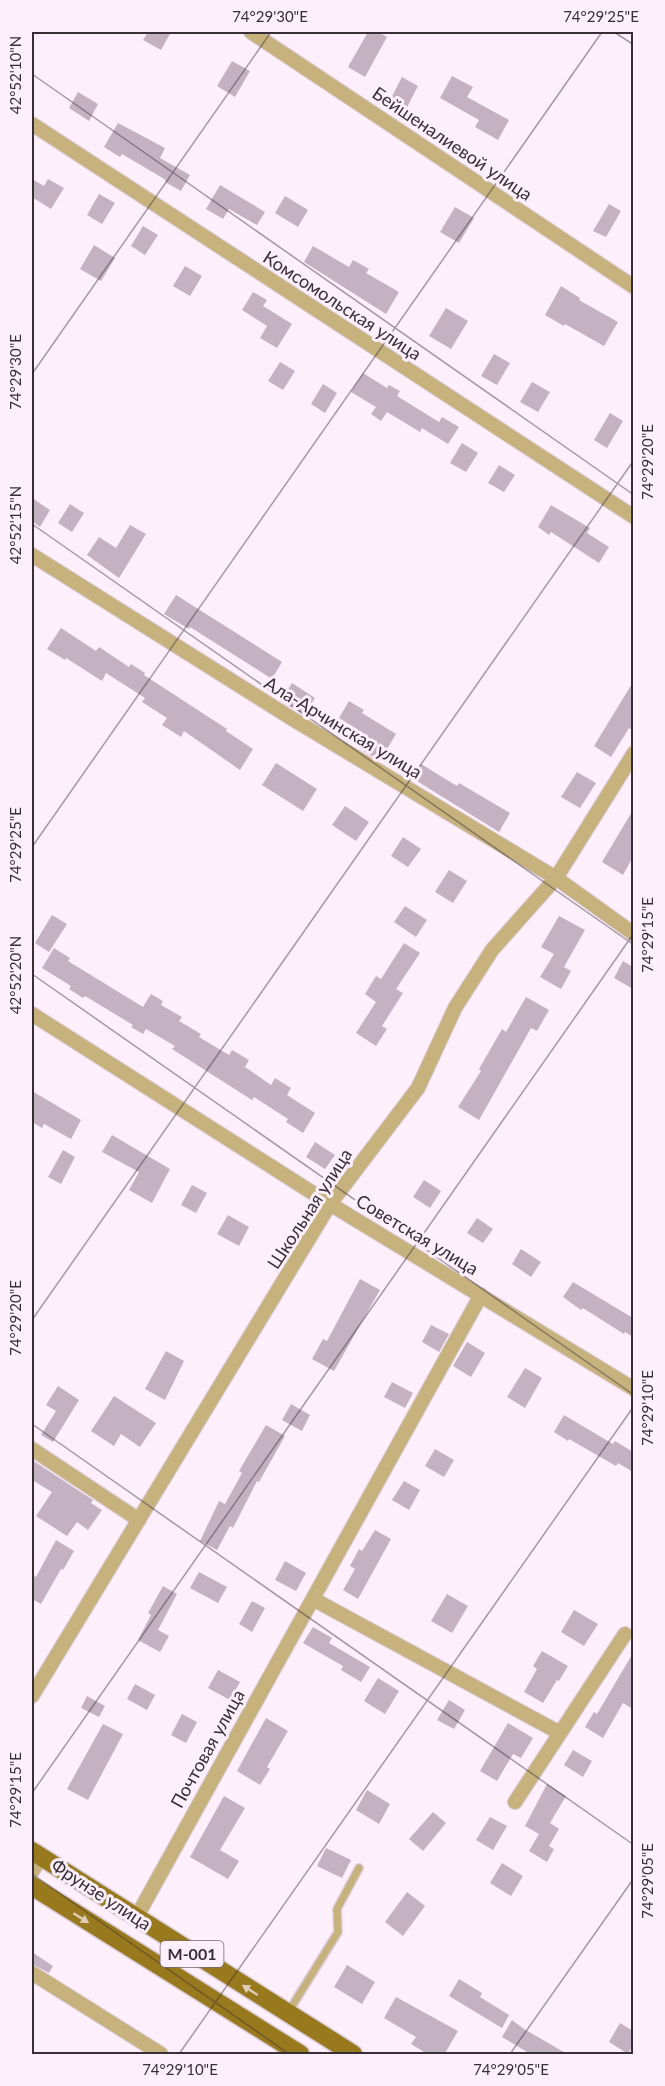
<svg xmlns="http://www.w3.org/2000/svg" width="665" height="2086" font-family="Lato,sans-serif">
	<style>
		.building { fill: #c4b2c3 }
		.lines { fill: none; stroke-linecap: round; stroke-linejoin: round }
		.service-casing { stroke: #daccd9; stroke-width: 10 }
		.minor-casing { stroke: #daccd9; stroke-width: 16 }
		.primary-casing { stroke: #daccd9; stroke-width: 21 }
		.service { stroke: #c7b17d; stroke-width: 7 }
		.minor { stroke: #c7b17d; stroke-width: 14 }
		.primary { stroke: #98791d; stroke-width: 18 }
		.oneway { fill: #dfccba }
		.ticks { fill: none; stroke: #362f36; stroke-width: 1.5; stroke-opacity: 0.45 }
		.labels { text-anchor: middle; stroke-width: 6; stroke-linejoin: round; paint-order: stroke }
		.shield { fill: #feeffd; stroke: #726972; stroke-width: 1.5 }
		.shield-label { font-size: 16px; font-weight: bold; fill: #362f36 }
		.street-label { font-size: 18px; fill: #362f36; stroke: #feeffd }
		.neatline { fill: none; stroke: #362f36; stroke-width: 2 }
		.ticks-label { font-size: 15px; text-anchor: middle; fill: #362f36 }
	</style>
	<rect width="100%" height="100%" fill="#feeffd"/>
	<!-- building -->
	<path class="building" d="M148,32H171L161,50L143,40Z
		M368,32H378L387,37L365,77L348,67Z
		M232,61L250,71L235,97L217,86Z
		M452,76L473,87L467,97L509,120L498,140L475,127L479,120L440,98Z
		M402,77L418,86L404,113L388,104Z
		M78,92L98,104L89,121L69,108Z
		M118,123L165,148L160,158L190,175L181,191L165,182L166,180L122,154L120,157L104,147Z
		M32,179L44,186L48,179L64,188L51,209L32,197Z
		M220,185L265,212L257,225L229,209L223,219L206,209Z
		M99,194L115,203L102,224L87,215Z
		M285,196L308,210L298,227L275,213Z
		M609,204L621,211L606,237L593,231Z
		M455,207L474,218L459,243L440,232Z
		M143,226L158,235L145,255L131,246Z
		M94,245L115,258L101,281L80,269Z
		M313,246L349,267L353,260L369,269L366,273L399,292L386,314L304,262Z
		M185,266L202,276L190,296L173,286Z
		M561,286L580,298L579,300L618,322L604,346L565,324L564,326L545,315Z
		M253,292L267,300L263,306L292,324L277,348L260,338L267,326L242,310Z
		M446,308L468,321L451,349L429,336Z
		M494,354L510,363L497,385L481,376Z
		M280,362L295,371L283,390L268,381Z
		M363,373L387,388L389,385L400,391L397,396L439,422L442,417L459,427L448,444L422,428L420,432L387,412L381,421L371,414L376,407L351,392Z
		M532,382L550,392L538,412L520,402Z
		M323,384L337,393L325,413L311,404Z
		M610,413L623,421L607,448L594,440Z
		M462,443L478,453L466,472L450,463Z
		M499,465L515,475L504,492L488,483Z
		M32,498L50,510L40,527L32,521Z
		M70,504L84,513L72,532L58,523Z
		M551,505L590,528L587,533L609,547L599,563L551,532L549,535L538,527Z
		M130,525L146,534L119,578L87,555L99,537L116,548Z
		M176,595L282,662L272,679L190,627L189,629L164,614Z
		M61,628L96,651L99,647L129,667L131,664L145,673L144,675L227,729L226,731L253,749L240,770L184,731L181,737L162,725L167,718L142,702L145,698L106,673L102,681L66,658L65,660L47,649Z
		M633,682V731L629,728L611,757L594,746Z
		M292,683L315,698L304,715L281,701Z
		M349,701L364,710L362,713L396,734L380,761L360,749L368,736L339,718Z
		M276,763L317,789L303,811L262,785Z
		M421,764L457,786L459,783L510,813L499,832L412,778Z
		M577,772L596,783L580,808L561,797Z
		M345,806L369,822L356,841L332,825Z
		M633,810V857L623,875L602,862Z
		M403,837L421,849L408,867L391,856Z
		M449,870L467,881L453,903L435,892Z
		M405,906L427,920L416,937L394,922Z
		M52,915L67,924L49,952L35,943Z
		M559,916L585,930L564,967L571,971L561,989L540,977L554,954L541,947Z
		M404,943L420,953L396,989L403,993L382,1026L387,1029L376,1046L356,1033L376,1002L365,994L376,976L381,979Z
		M54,948L70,958L68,961L143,1007L151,994L163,1001L161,1005L182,1017L179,1021L201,1034L199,1037L229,1055L232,1050L249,1060L245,1067L271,1085L275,1078L291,1088L287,1095L315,1113L303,1133L286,1122L288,1119L254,1097L252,1100L172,1049L175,1046L146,1029L143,1034L131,1027L133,1025L85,996L83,998L69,989L71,986L42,968Z
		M623,961L633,967V989L614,978Z
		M526,997L549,1010L537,1031L531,1028L479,1120L458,1107L481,1071L479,1069L502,1029L506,1032Z
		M32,1091L81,1120L71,1139L44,1124L42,1128L32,1122Z
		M112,1135L170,1169L152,1203L129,1190L139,1172L102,1152Z
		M315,1142L335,1155L325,1169L306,1157Z
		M63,1150L75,1157L61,1184L48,1177Z
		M424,1180L441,1191L430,1208L413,1197Z
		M192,1185L207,1193L196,1213L181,1205Z
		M228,1215L249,1227L239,1246L217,1234Z
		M477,1218L493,1229L483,1243L467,1233Z
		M521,1249L541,1262L531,1277L512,1264Z
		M360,1279L380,1290L334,1371L312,1359L323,1339L327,1341Z
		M573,1282L633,1318V1337L625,1332L624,1334L583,1308L581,1310L563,1297Z
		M431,1325L449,1334L439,1352L422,1342Z
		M467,1342L485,1353L471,1377L453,1366Z
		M166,1351L184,1361L165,1400L145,1389Z
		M525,1368L542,1378L525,1408L507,1397Z
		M392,1382L413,1393L405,1408L384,1397Z
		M58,1386L79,1400L53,1442L41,1435L56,1411L46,1405Z
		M114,1396L156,1423L140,1447L121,1434L114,1446L91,1431Z
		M291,1404L310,1415L302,1431L282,1420Z
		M564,1415L613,1444L615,1441L633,1452V1472L618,1463L616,1466L569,1439L568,1441L554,1432Z
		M266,1425L285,1436L259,1482L257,1481L233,1528L230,1526L217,1550L200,1541L219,1501L225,1504L242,1473L239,1471Z
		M435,1449L454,1460L444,1477L425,1466Z
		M32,1460L93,1500L91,1503L102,1510L88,1530L77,1522L67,1536L36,1516L52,1492L32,1480Z
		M404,1481L420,1490L409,1510L392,1500Z
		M375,1530L391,1539L358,1599L343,1590L355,1569L350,1566L359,1549L362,1551Z
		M56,1540L74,1551L63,1570L61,1569L41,1604L32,1599V1575L36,1577Z
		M285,1561L306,1573L296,1591L275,1580Z
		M199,1572L227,1587L218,1603L190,1588Z
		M163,1586L177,1594L158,1630L169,1636L160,1652L138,1640L151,1615L148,1613Z
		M447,1594L468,1606L452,1633L431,1621Z
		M252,1601L265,1608L252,1632L239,1624Z
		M574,1610L598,1624L584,1646L561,1632Z
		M313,1627L332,1638L329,1643L370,1667L361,1682L341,1670L343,1666L303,1643Z
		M542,1651L568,1666L559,1681L557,1680L543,1703L524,1692L537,1669L533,1666Z
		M633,1653V1709L623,1703L603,1738L585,1727L594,1712L597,1714Z
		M218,1670L240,1682L230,1700L208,1688Z
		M378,1678L399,1691L385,1714L364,1701Z
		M135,1684L155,1695L147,1710L127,1699Z
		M87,1696L105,1706L99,1717L81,1708Z
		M449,1700L465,1710L454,1729L437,1720Z
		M182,1714L197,1722L186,1743L171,1735Z
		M266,1718L288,1731L267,1767L270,1769L260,1785L237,1771Z
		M508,1723L533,1738L521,1758L513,1754L497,1781L480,1771Z
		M103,1724L123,1734L88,1800L67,1789Z
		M573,1750L592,1761L583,1777L564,1765Z
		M547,1784L566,1796L550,1823L559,1829L549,1846L554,1849L547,1862L529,1851L539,1834L525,1826Z
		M367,1790L390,1804L379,1824L356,1810Z
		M224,1796L245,1808L220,1850L239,1861L228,1879L190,1857Z
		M433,1812L446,1823L423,1851L409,1839Z
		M490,1817L507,1826L493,1850L476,1840Z
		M326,1848L351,1860L342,1878L317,1866Z
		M502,1863L523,1876L511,1896L490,1883Z
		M407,1892L425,1906L403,1936L385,1922Z
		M32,1952L53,1966L49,1973L32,1964Z
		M347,1965L375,1982L362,2004L334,1987Z
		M459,1979L482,1993L480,1997L509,2015L502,2028L449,1996Z
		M396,1997L458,2031L444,2055H429L411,2044L416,2037L384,2018Z
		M512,2020L524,2029L569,2055H532L502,2037Z
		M620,2023L633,2031V2045L628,2054L609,2042Z"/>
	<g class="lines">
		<!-- service casing -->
		<g class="service-casing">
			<path id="service" d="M289,2011L338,1932L337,1909L359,1868"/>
		</g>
		<!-- minor casing -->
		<g class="minor-casing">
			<path id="minor" d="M251,32L634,287
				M32,124L634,517
				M32,555L291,718L556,878L634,934
				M32,1014L330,1204L634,1389
				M32,1449L139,1520
				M313,1599L560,1733
				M32,1696L330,1204L418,1088L455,1008L492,950L556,878L634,753
				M515,1802L625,1634
				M32,1872L41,1857
				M136,1918L481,1295
				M32,1973L161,2054"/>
		</g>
		<!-- primary casing -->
		<g class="primary-casing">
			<path id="primary" d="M32,1851L353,2054
				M32,1886L300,2054"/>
		</g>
		<!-- service -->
		<use href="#service" class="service"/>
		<!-- minor -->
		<use href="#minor" class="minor"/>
		<!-- primary -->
		<use href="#primary" class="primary"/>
	</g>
	<!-- one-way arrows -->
	<defs><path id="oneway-solid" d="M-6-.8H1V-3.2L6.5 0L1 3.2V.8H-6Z" transform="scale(1.5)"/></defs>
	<g class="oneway">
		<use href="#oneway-solid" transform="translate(81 1918) rotate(32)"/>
		<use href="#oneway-solid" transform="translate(250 1990) rotate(-147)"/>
	</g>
	<!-- ticks -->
	<path class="ticks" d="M614,32L634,45M32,74L634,495M32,374L271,32M32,524L634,945M32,847L602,32M32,974L634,1395M32,1320L634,460M32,1424L634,1845M32,1793L634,933M32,1874L289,2054M179,2054L634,1406M510,2054L634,1878"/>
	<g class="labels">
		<!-- shield labels -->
		<rect class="shield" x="160.5" y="1941" width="63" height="26" rx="4.5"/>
		<g class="shield-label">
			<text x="192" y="1960">M-001</text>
		</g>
		<!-- street labels -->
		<g class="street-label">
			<text transform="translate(452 144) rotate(34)" y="6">Бейшеналиевой улица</text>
			<text transform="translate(342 306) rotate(33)" y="6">Комсомольская улица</text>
			<text transform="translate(343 728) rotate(31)" y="6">Ала-Арчинская улица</text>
			<text transform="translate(310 1209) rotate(-57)" y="6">Школьная улица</text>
			<text transform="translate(417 1235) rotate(31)" y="6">Советская улица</text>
			<text transform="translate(208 1749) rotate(-61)" y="6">Почтовая улица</text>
			<text transform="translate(101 1895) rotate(33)" y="6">Фрунзе улица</text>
		</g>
	</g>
	<!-- border -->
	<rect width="665" height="2086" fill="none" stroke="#feeffd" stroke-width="66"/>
	<rect x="33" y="33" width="599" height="2020" class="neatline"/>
	<g class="ticks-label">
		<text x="270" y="22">74°29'30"E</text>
		<text x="601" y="22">74°29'25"E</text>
		<text transform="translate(16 75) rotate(-90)" y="5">42°52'10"N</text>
		<text transform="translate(16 372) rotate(-90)" y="5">74°29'30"E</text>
		<text transform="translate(648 462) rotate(-90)" y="5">74°29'20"E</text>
		<text transform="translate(16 525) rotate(-90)" y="5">42°52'15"N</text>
		<text transform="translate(16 845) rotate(-90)" y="5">74°29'25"E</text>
		<text transform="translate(648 935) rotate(-90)" y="5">74°29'15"E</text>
		<text transform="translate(16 975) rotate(-90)" y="5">42°52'20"N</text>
		<text transform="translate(16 1318) rotate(-90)" y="5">74°29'20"E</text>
		<text transform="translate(648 1408) rotate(-90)" y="5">74°29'10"E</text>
		<text transform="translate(16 1790) rotate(-90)" y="5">74°29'15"E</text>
		<text transform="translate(648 1881) rotate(-90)" y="5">74°29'05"E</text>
		<text x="180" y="2075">74°29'10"E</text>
		<text x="511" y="2075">74°29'05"E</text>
	</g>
</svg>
